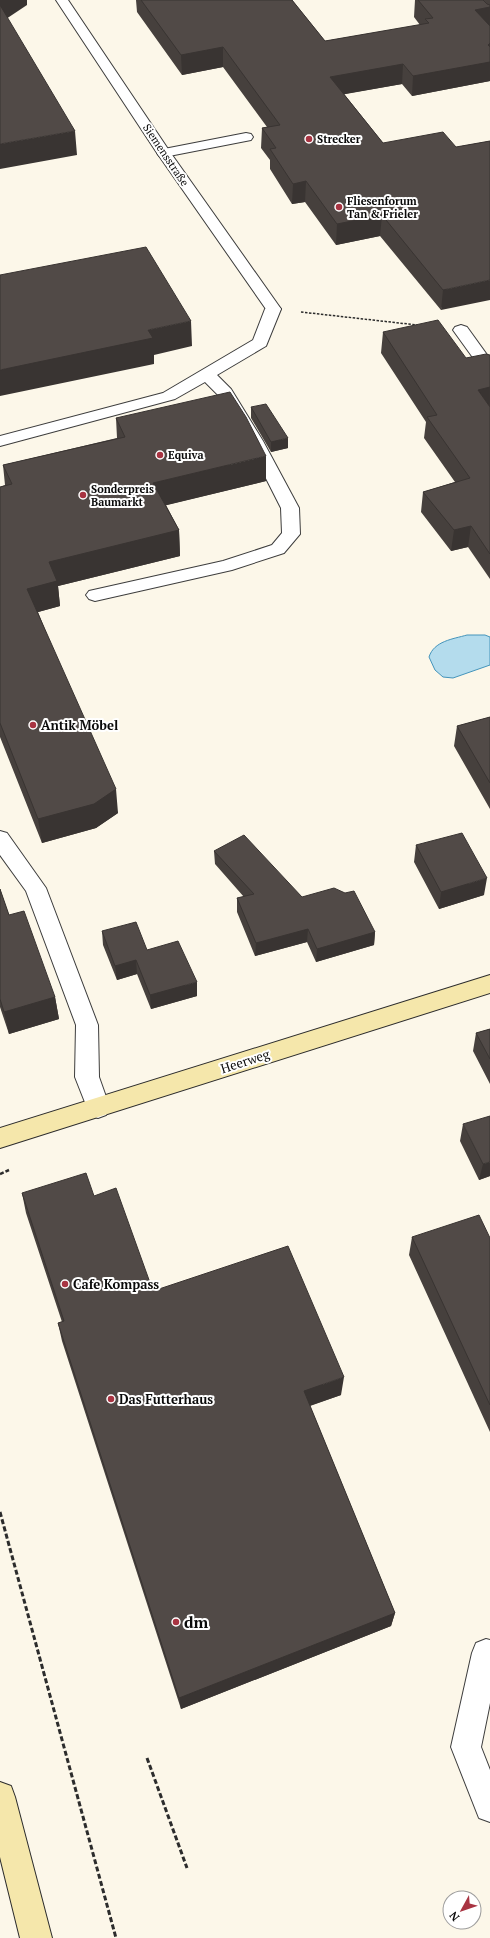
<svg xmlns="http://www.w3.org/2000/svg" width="490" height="1938" font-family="'PT Serif',serif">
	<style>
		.water { fill: #b4dced; stroke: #4494bb }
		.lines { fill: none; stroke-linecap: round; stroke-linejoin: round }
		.lane-casing { stroke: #3d3d3d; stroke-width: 2 }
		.street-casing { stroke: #3d3d3d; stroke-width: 2 }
		.secondary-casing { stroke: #2c2c2c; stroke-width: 2 }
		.path-far2 { stroke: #2c2c2c; stroke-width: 1.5; stroke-dasharray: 2.5 1.5; stroke-linecap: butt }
		.path-far1 { stroke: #2c2c2c; stroke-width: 2.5; stroke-dasharray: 4 2; stroke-linecap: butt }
		.path { stroke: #2c2c2c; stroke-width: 3; stroke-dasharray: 5 2.5; stroke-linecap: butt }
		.lane { fill: #fff; fill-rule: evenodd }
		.street { fill: #fff; fill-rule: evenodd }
		.secondary { fill: #f5e7ab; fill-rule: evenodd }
		.wall { fill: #46403d }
		.shaded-wall { fill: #393432 }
		.building { fill: #514a47; stroke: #393432 }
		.poi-dot { fill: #a83442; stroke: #fff; stroke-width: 1.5 }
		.labels { text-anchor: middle; stroke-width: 4; stroke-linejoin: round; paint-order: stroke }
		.far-poi-label { font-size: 11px; font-weight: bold; fill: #0a0a0a; stroke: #fff; text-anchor: start }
		.far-street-label { font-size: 11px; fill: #0a0a0a; stroke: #fff }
		.poi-label { font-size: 13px; font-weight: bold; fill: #0a0a0a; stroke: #fff; text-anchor: start }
		.street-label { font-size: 13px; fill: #0a0a0a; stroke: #fff }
		.near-poi-label { font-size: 16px; font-weight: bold; fill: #0a0a0a; stroke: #fff; text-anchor: start }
	</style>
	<rect width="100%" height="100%" fill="#fcf7e9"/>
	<!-- water -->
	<path class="water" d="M467,635H485L490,637V665L453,678L443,677L435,670L429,657C434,641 453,639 467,635Z"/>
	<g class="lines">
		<!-- lane casing -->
		<g class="lane-casing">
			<path id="lane" d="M246,133L251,134L253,137L251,140L164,157L159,156L157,153L159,150L164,149Z
				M273,304L278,306L281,309L266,346L217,375L231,389L263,441L299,508L300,534L284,553L232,570L95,601L89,599L86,595L89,591L223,561L272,545L282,533L281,508L247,441L218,395L205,382L175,399L0,446V436L163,393L253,340L265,309L268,306Z
				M0,831L7,833L46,888L98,1025L99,1077L110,1108L106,1115L98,1118L90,1115L75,1077L76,1025L26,891L0,855Z
				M486,1639L490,1640V1703L481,1747L490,1770V1822L479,1818L451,1747L472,1653L476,1643Z"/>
		</g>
		<!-- street casing -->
		<g class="street-casing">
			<path id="street" d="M56,0H68L170,152L281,309L278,312L273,314L268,312L157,153Z
				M461,325L467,327L490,359V375L484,373L453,330L455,327Z"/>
		</g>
		<!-- secondary casing -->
		<g class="secondary-casing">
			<path id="secondary" d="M490,975V993L0,1148V1128Z
				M0,1782L11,1786L15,1797L52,1938H20L0,1857Z"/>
		</g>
		<!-- path-far2 -->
		<path class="path-far2" d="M301,312L417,325"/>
		<!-- path-far1 -->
		<path class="path-far1" d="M0,1174L9,1170"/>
		<!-- path -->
		<path class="path" d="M0,1512L116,1938
			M147,1758L187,1868"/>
		<!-- lane -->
		<use href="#lane" class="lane"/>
		<!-- street -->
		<use href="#street" class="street"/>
		<!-- secondary -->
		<use href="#secondary" class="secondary"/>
	</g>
	<!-- wall -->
	<path class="wall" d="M136,0H292L325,41L420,25L414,17L415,0H490V81L412,96L402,84L344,94L383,143L456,147L490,141L441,310L380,236L336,245L305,202L292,204L270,169V160L261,148L262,128L267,127L223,67L182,75L137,12Z
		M383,332L466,358L490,355V579L468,547L451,551L421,512L423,492L455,482L424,438L426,422L381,353Z
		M251,407L288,448L271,452L251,418Z
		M116,418L266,481L166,505L179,530L180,556L58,586L60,606L38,612L118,813L96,828L42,843L0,737V487L5,485L3,465L117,438Z
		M490,717V809L454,746L457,726Z
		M416,845L484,895L439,909L414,862Z
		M214,851L302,897L375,932L374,945L316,962L307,942L255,956L237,912V898L244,897L215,864Z
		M0,889L9,915L55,997L59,1019L9,1034L0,1007Z
		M102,931L147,950L197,996L151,1009L137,974L117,980L103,945Z
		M490,1029V1084L473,1051L476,1033Z
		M463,1124L490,1176L479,1180L460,1141Z
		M22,1193L94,1196L153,1291L341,1395L310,1406L395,1613L391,1626L181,1709L62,1341L58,1323L62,1322L26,1213Z
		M412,1237L490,1238V1432L409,1255Z"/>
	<!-- shaded-wall -->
	<path class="shaded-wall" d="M0,0H27V5L0,23Z
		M490,7V27L475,10Z
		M490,43V81L412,96L413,76L488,45Z
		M223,47V67L182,75L181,55Z
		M403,64L402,84L329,97L330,77Z
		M75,131L77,155L0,169V144Z
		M306,181L305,202L292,204L293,184Z
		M382,215L380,236L336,245L337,224Z
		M490,280V300L441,310L443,290Z
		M191,321L192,346L154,355V364L0,396V370L148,330Z
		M490,387V407L478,390Z
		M288,438V448L271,452V442Z
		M266,456V481L155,508L153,483Z
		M471,526L468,547L451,551L454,530Z
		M179,530L180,556L58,586L60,606L31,614L27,589L49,562Z
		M116,789L118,813L96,828L42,843L38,819Z
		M487,878L484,895L439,909L441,892Z
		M308,929L307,942L255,956L256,943Z
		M375,932L374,945L316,962L317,949Z
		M136,960L137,974L117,980L115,966Z
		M197,982V996L151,1009L150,995Z
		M55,997L59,1019L9,1034L4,1012Z
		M490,1162V1176L479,1180L483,1164Z
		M344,1377L341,1395L303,1408L304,1391Z
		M395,1613L391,1626L181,1709L179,1698Z"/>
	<!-- building -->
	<path class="building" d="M141,0H292L325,41L429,23L425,19L433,18L418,0H483L487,4L490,5V7L475,10L490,26V43L488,45L490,47V62L413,76L403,64L330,77L383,143L443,132L456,147L490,141V280L443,290L382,215L337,224L306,181L293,184L270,149L276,148L262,128L280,125L223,47L181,55Z
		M0,5L75,131L0,144Z
		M146,247L191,321L148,330L153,338L0,370V275Z
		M438,320L466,358L486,354L490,355V387L478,390L490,407V554L471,526L454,530L423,492L470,478L427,417L437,415L383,332Z
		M230,392L246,417L266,456L153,483L179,530L49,562L57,581L27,589L116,789L94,804L38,819L0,723V487L12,484L3,465L125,437L116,418Z
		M266,404L288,438L271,442L251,407Z
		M490,717V783L457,726Z
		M462,833L487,878L441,892L416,845Z
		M244,835L302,897L334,888L345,893L354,891L375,932L317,949L308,929L256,943L237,898L254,894L214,851Z
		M0,889L9,915L24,911L55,997L4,1012L0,999Z
		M136,922L147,950L178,941L197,982L150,995L136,960L115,966L102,931Z
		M490,1029V1059L476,1033Z
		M490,1116V1162L483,1164L463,1124Z
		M86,1173L94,1196L116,1188L153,1291L288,1246L344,1377L304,1391L395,1613L179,1698L58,1323L64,1321L22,1193Z
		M479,1215L490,1238V1405L412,1237Z"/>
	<!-- markers -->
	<g class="poi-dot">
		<circle cx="309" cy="139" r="4"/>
		<circle cx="339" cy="207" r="4"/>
		<circle cx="160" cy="455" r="4"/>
		<circle cx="83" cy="495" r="4"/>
		<circle cx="33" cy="725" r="4"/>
		<circle cx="65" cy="1284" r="4"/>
		<circle cx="111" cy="1399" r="4"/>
		<circle cx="176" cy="1622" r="4"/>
	</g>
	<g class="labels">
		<!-- far-poi labels -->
		<g class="far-poi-label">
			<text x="317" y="143">Strecker</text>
			<text x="347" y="205">Fliesenforum<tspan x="347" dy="13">Tan &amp; Frieler</tspan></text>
			<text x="168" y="459">Equiva</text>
			<text x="91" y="493">Sonderpreis<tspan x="91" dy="13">Baumarkt</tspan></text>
		</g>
		<!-- far-street labels -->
		<g class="far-street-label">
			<text transform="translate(166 155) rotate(56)" y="4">Siemensstraße</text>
		</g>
		<!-- poi labels -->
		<g class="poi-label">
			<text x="41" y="730">Antik Möbel</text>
			<text x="73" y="1289">Cafe Kompass</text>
			<text x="119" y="1404">Das Futterhaus</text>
		</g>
		<!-- street labels -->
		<g class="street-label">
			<text transform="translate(245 1061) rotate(-18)" y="5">Heerweg</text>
		</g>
		<!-- near-poi labels -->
		<g class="near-poi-label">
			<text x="184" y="1628">dm</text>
		</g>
	</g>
	<!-- north arrow -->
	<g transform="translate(462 1910) rotate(230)"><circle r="19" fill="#ffffff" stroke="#9d9d9d"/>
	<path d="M0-3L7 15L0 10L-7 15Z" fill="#a83442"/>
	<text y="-6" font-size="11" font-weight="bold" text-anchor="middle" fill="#0a0a0a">N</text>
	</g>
</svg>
